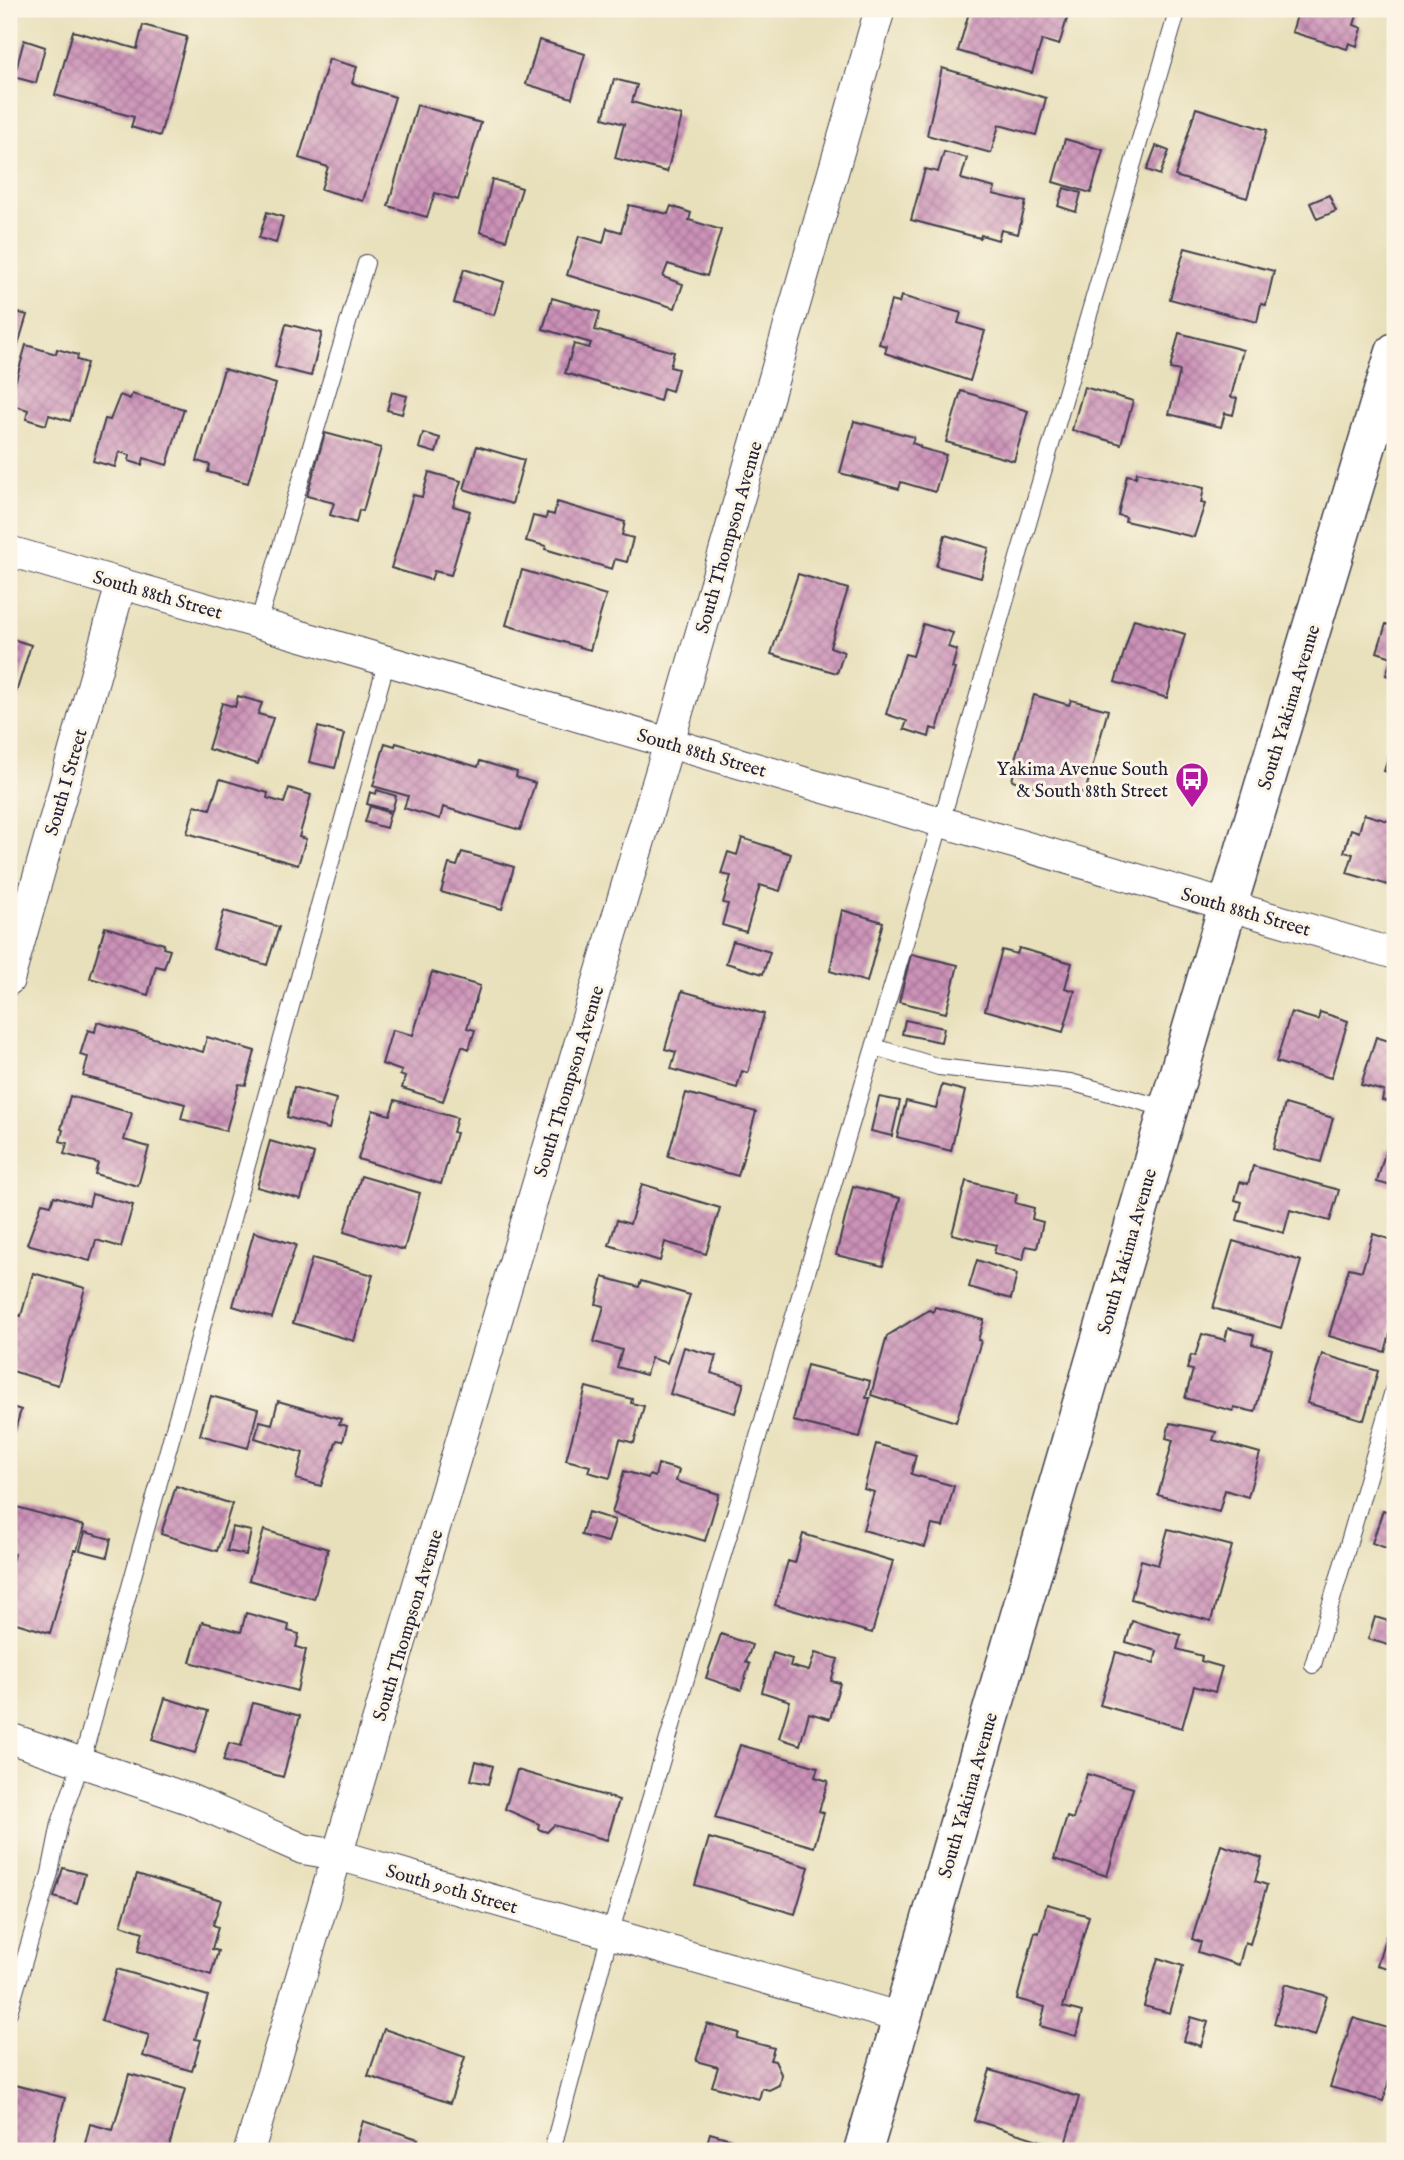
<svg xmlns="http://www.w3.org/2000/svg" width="1404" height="2160" font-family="'IM FELL English',serif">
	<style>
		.building { fill: url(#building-cross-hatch) }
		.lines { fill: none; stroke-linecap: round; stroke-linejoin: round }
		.lane-casing { stroke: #403e4e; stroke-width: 18 }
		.street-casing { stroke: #403e4e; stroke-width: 32 }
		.secondary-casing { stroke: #403e4e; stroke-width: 41 }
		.lane { stroke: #fff; stroke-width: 16 }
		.street { stroke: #fff; stroke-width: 30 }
		.secondary { stroke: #fff; stroke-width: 38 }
		.labels { text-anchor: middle; stroke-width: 6; stroke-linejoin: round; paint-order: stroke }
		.street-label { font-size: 19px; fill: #22223b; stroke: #fcf5e5 }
		.poi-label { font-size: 19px; fill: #22223b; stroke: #fcf5e5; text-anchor: end }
	</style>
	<defs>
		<pattern id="building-cross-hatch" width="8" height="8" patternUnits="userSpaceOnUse" patternTransform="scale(1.75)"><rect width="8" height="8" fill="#cc92b8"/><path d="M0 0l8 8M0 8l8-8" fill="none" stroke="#a57797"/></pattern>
	</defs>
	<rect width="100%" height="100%" fill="#fcf5e5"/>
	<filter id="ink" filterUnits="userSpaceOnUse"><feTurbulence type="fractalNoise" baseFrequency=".0143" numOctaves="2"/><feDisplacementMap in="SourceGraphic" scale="14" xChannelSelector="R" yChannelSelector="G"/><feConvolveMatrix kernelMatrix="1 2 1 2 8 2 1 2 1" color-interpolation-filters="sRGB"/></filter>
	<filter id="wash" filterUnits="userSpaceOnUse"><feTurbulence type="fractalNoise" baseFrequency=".00686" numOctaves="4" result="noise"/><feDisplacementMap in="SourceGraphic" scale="28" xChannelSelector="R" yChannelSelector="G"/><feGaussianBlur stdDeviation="1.57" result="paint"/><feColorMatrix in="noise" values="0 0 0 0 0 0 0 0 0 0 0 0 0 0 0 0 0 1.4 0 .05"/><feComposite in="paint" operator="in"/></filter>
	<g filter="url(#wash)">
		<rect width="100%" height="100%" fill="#e8e0bb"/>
		<g id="blocks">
			<!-- building -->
			<path class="building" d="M970,9H1070L1059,45L1042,40L1032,73L958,51Z
				M1299,9H1359L1354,25L1362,28L1357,46L1349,43L1347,49L1292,32Z
				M143,25L187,37L160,136L131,127L134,117L55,95L73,31L137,49Z
				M24,40L45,47L36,83L14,77Z
				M539,40L585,54L572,98L526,84Z
				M329,59L357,67L352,83L395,97L363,201L321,189L328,167L299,158Z
				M942,68L1046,98L1036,135L999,125L991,153L927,135Z
				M614,79L637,85L632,102L682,116L667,172L615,158L624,124L603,118Z
				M417,105L481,123L458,200L435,193L427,217L388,206Z
				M1196,108L1267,130L1247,198L1175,176Z
				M1065,139L1103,150L1091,193L1053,182Z
				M1156,146L1169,151L1160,175L1147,170Z
				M944,152L967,158L961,179L995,188L993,194L1026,202L1018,234L1001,230L998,240L981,235L980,238L911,220L925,169L938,172Z
				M492,179L522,188L506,240L480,232Z
				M1064,188L1081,193L1076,212L1058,206Z
				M1329,195L1336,211L1317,219L1310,203Z
				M629,205L668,214L671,206L691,213L689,220L721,230L707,276L668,264L663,277L683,284L675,308L567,275L579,236L603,243L607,228L621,232Z
				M267,212L283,217L276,243L259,238Z
				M1185,248L1274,271L1266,305L1261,304L1257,322L1170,299Z
				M464,269L504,282L494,315L454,303Z
				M901,296L961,313L958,323L985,331L970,381L885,353L887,346L879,344L891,301L899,303Z
				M552,298L600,312L595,330L674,352L670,367L678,369L672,391L663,388L660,401L565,373L574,344L589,348L591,343L543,329Z
				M9,310L27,315L17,348L9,345Z
				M286,324L322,333L311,376L275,367Z
				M1179,333L1243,350L1231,397L1237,398L1233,415L1225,413L1221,427L1169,414L1180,371L1170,369Z
				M26,345L56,354L57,349L78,355L77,360L87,363L70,421L49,415L46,425L26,419L28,410L9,404Z
				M224,369L276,384L248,483L208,472L210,465L197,461Z
				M1084,387L1133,401L1121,444L1072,430Z
				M961,391L1028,411L1014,461L946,442Z
				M392,392L407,396L402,414L387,410Z
				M132,394L184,409L167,465L144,458L142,465L129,461L130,455L119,452L115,467L93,461L105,419L110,420L120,395L130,399Z
				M854,421L914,437L912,443L920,446V448L946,455L935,492L901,482L899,489L840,473Z
				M325,433L381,448L363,511L359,510L356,523L330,515L334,503L307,496Z
				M423,433L440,438L436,453L419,448Z
				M477,446L524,460L512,504L464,489Z
				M429,472L461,481L453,506L470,511L451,575L434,571L431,580L391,568L413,495L422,497Z
				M1137,472L1204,488L1201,503L1205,504L1194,537L1125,521L1126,517L1118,515L1127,475L1136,477Z
				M557,502L625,522L622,535L633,538L627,562L615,559L612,569L545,549L546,546L526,541L533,516L546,519L547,513L554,515Z
				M945,535L989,548L981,578L936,566Z
				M522,570L606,595L590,650L506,625Z
				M798,574L848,589L830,647L844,652L837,673L771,654Z
				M1134,619L1185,634L1167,698L1115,682Z
				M923,624L953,633L948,647L957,650L952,668L955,669L937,730L931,728L929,737L904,729L907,721L886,714L905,654L913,656Z
				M1386,624L1395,627V678L1386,675L1392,657L1377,652Z
				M9,638L31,645L9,715Z
				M1034,695L1069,705L1071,700L1108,710L1085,793L1055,785L1054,791L1012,780L1014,773L1011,772Z
				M238,696L262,703L258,714L273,718L258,764L208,749L222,703L235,707Z
				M318,727L344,734L335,768L309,762Z
				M1395,737V774L1384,771Z
				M385,743L395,746L396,743L478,767L480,761L517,772L516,777L535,783L520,830L443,807L440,819L404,808L408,796L373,786Z
				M220,779L268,793L267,798L284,803L289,788L311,795L299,837L306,839L298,865L187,833L195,805L210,809Z
				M377,790L396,796L392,811L367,804L370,792L376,794Z
				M370,806L390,813L386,828L365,822Z
				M1364,814L1395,823V887L1347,873L1353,854L1344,852L1351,829L1359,832Z
				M742,838L791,854L780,891L760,885L746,932L722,925L728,904L723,903L731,876L721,874L728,852L737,855Z
				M462,852L514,867L502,909L441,892L449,864L457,866Z
				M842,910L883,922L867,982L830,971Z
				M224,911L279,927L267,965L213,949Z
				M105,927L164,944L163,948L170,950L164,968L156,966L148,995L90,978Z
				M733,941L770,952L763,974L726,963Z
				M1019,948L1072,963L1065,988L1075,991L1063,1032L985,1010L1002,950L1017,954Z
				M911,954L958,965L946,1013L899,1002Z
				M432,972L480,986L467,1028L475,1030L469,1049L462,1046L443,1101L402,1088L405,1077L400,1075L402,1071L382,1064L392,1030L413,1035Z
				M682,991L764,1014L748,1073L742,1071L737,1088L671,1069L676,1052L665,1049Z
				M1291,1012L1318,1020L1320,1012L1348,1021L1331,1078L1276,1062Z
				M905,1020L944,1028L941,1042L902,1034Z
				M97,1022L203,1052L207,1037L255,1051L246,1085L239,1084L226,1131L181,1119L185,1104L83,1076L88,1057L80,1055L88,1030L95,1032Z
				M1376,1037L1395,1043V1104L1382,1100L1384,1091L1361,1085Z
				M942,1085L965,1091L951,1151L897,1137L906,1101L936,1108Z
				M294,1087L336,1099L329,1129L287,1117Z
				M686,1093L756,1112L738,1176L668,1156Z
				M70,1096L132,1113L124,1140L149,1147L138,1186L95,1174L98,1163L64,1154L67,1143L60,1141L63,1130L61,1129Z
				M879,1097L900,1101L892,1136L871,1131Z
				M395,1100L457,1118L453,1132L456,1133L441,1184L358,1159L373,1110L390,1115Z
				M1285,1104L1333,1118L1321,1162L1273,1149Z
				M270,1141L314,1154L301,1199L257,1187Z
				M1386,1149L1395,1151V1187L1377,1182Z
				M1253,1166L1339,1190L1330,1221L1290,1210L1284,1233L1237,1220L1242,1202L1235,1200L1240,1182L1248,1184Z
				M361,1176L420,1193L404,1250L344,1232Z
				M966,1181L1017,1194L1015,1203L1034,1208L1032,1219L1043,1222L1037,1248L1026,1246L1023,1260L994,1253L996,1245L952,1234Z
				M642,1184L720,1208L706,1254L665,1242L660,1261L609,1245L617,1220L630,1224Z
				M853,1186L900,1198L883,1266L836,1255Z
				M92,1194L133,1205L121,1247L96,1240L90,1261L27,1244L42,1203L51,1205L54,1196L89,1206Z
				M254,1232L296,1245L272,1318L233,1306Z
				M1373,1234L1395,1241V1315L1385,1352L1329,1336L1349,1268L1362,1271Z
				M1233,1241L1301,1261L1281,1328L1213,1308Z
				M312,1258L373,1275L354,1341L293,1323Z
				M977,1260L1017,1274L1011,1299L969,1287Z
				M33,1273L85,1288L58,1385L9,1370V1313L21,1316Z
				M603,1277L639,1287L641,1281L690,1295L667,1363L651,1358L646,1375L617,1367L622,1350L594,1342L604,1306L596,1304Z
				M935,1307L984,1320L978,1340L981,1341L956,1422L871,1395L887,1336L929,1310L933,1312Z
				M1228,1328L1254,1335L1252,1344L1272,1349L1255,1412L1234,1407L1233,1411L1185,1398L1193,1370L1187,1369L1191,1355L1195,1356L1202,1334L1225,1340Z
				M684,1347L716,1356L711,1373L744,1383L735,1413L670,1394Z
				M1322,1354L1378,1371L1364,1420L1307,1403Z
				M807,1365L870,1381L866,1398H870L860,1437L793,1421Z
				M586,1387L632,1399L631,1403L644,1406L634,1443L620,1439L610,1478L588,1472L590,1466L566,1460Z
				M211,1396L258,1409L248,1448L200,1435Z
				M278,1401L341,1419L339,1424L347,1426L343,1441L337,1440L321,1486L296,1479L303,1453L255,1438L260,1421L272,1424Z
				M9,1406L21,1410L9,1450Z
				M1170,1423L1216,1432L1213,1440L1260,1453L1248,1497L1225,1490L1219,1512L1158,1495L1173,1440L1166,1438Z
				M876,1444L916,1455L911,1474L954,1486L943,1527L932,1525L925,1547L863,1530L874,1492L864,1489Z
				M658,1464L679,1470L676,1481L719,1494L705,1541L612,1513L624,1471L648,1478L649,1475L655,1477Z
				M176,1486L232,1504L217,1551L161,1534Z
				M17,1507L84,1526L77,1550H74L50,1633L9,1621V1572L14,1554L9,1552V1523Z
				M1383,1510L1395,1514V1551L1372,1543Z
				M588,1512L615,1520L608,1542L581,1535Z
				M232,1527L251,1531L246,1555L227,1551Z
				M1168,1529L1232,1546L1211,1621L1131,1599L1141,1560L1158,1565Z
				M264,1530L328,1549L314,1599L249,1580Z
				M85,1532L111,1539L107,1557L80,1550Z
				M803,1534L893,1561L872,1633L775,1605L788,1561L795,1563Z
				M246,1613L289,1625L288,1631L299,1634L296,1647L306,1650L297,1691L190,1662L202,1622L241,1632Z
				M1375,1617L1395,1623V1647L1368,1639Z
				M1132,1621L1181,1635L1177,1649L1202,1656L1201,1661L1222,1667L1215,1692L1194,1686L1182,1728L1100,1705L1116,1652L1154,1663L1157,1651L1126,1642Z
				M721,1634L752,1645L746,1662L750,1664L741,1690L706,1678Z
				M773,1653L792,1659L790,1666L809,1671L815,1653L838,1659L831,1681L840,1683L830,1719L809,1713L800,1745L779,1738L790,1701L762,1692Z
				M165,1698L208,1711L195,1753L152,1740Z
				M253,1703L300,1716L283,1777L223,1761L229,1743L241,1746Z
				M740,1745L818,1767L815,1777L828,1781L819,1811L824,1813L814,1847L715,1818Z
				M476,1761L493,1766L488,1784L471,1780Z
				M517,1770L619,1800L607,1840L554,1825L547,1832L538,1829L539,1824L505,1809Z
				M1087,1774L1133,1788L1107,1876L1054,1859L1067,1817L1073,1819Z
				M709,1838L809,1867L795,1914L695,1885Z
				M1221,1845L1262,1858L1255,1881L1267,1885L1250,1944L1245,1942L1239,1965L1198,1952L1201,1942L1192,1939Z
				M63,1868L85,1874L77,1904L54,1897Z
				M137,1874L221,1900L213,1925L218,1927L212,1949L218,1951L211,1975L138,1951L143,1932L121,1925Z
				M1047,1904L1089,1916L1063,2007L1082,2012L1076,2036L1040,2026L1045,2007L1017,1999L1035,1932L1039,1933Z
				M1395,1906V1970L1377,1965Z
				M1158,1958L1183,1966L1170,2013L1144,2006Z
				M117,1969L208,1996L195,2039L201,2040L192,2071L143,2056L149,2035L101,2021Z
				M1285,1984L1327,1996L1315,2036L1274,2024Z
				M1191,2017L1208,2022L1201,2046L1184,2041Z
				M1353,2018L1395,2030V2083L1389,2081L1383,2101L1330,2087Z
				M707,2024L739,2033L737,2038L774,2048L770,2060L775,2061L781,2074L779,2085L769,2090L762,2088L759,2099L712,2086L718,2067L696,2061Z
				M384,2029L465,2057L450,2103L368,2076Z
				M990,2070L1079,2097L1064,2148L974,2120Z
				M129,2074L185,2089L168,2151H83L90,2124L113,2130Z
				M15,2085L65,2098L51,2151L9,2149V2108Z
				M363,2121L418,2139L414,2151H354Z
				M710,2133L754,2146L752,2151H705Z"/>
		</g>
	</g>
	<g filter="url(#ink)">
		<use href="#blocks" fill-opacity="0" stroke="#403e4e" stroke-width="2"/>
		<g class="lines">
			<!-- lane casing -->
			<g class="lane-casing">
				<path id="lane" d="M258,623L366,263
					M875,1047L939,1067L1070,1082L1168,1109
					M1313,1665L1395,1384
					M9,2012L50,1873L60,1823L82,1760L387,660
					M552,2151L610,1934L941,822L1178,9"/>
			</g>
			<!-- street casing -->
			<g class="street-casing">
				<path id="street" d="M9,551L1395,954
					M9,980L121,584
					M9,1738L189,1799L303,1849L338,1855L902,2018
					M249,2151L669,743L880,9"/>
			</g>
			<!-- secondary casing -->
			<g class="secondary-casing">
				<path id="secondary" d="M863,2151L1228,905L1395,352"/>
			</g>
			<!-- lane -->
			<use href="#lane" class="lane"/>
			<!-- street -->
			<use href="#street" class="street"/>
			<!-- secondary -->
			<use href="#secondary" class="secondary"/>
		</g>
	</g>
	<!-- icons -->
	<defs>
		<g id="bus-pin" transform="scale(1.75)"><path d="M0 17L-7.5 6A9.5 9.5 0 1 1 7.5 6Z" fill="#b5179e" stroke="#fcf5e5"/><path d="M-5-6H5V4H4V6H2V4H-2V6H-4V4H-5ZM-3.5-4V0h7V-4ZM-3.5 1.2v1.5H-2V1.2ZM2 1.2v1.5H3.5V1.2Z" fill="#fff"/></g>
	</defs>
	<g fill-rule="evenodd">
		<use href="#bus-pin" x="1192" y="779"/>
	</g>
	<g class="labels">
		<!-- street labels -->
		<g class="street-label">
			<text transform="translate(728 537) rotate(-74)" y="7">South Thompson Avenue</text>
			<text transform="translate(158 594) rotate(16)" y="7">South 88th Street</text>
			<text transform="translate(1288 707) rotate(-73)" y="7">South Yakima Avenue</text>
			<text transform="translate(702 752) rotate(16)" y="7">South 88th Street</text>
			<text transform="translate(65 782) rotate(-74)" y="7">South I Street</text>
			<text transform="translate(1246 911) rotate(16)" y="7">South 88th Street</text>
			<text transform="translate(568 1081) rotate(-73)" y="7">South Thompson Avenue</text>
			<text transform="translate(1126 1251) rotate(-74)" y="7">South Yakima Avenue</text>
			<text transform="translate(407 1625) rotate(-73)" y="7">South Thompson Avenue</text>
			<text transform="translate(967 1795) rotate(-74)" y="7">South Yakima Avenue</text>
			<text transform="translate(452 1888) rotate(16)" y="7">South 90th Street</text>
		</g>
		<!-- poi labels -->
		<g class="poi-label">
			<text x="1168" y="775">Yakima Avenue South<tspan x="1168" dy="22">&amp; South 88th Street</tspan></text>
		</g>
	</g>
	<!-- margin -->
	<rect width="1404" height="2160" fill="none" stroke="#fcf5e5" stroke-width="35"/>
</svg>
